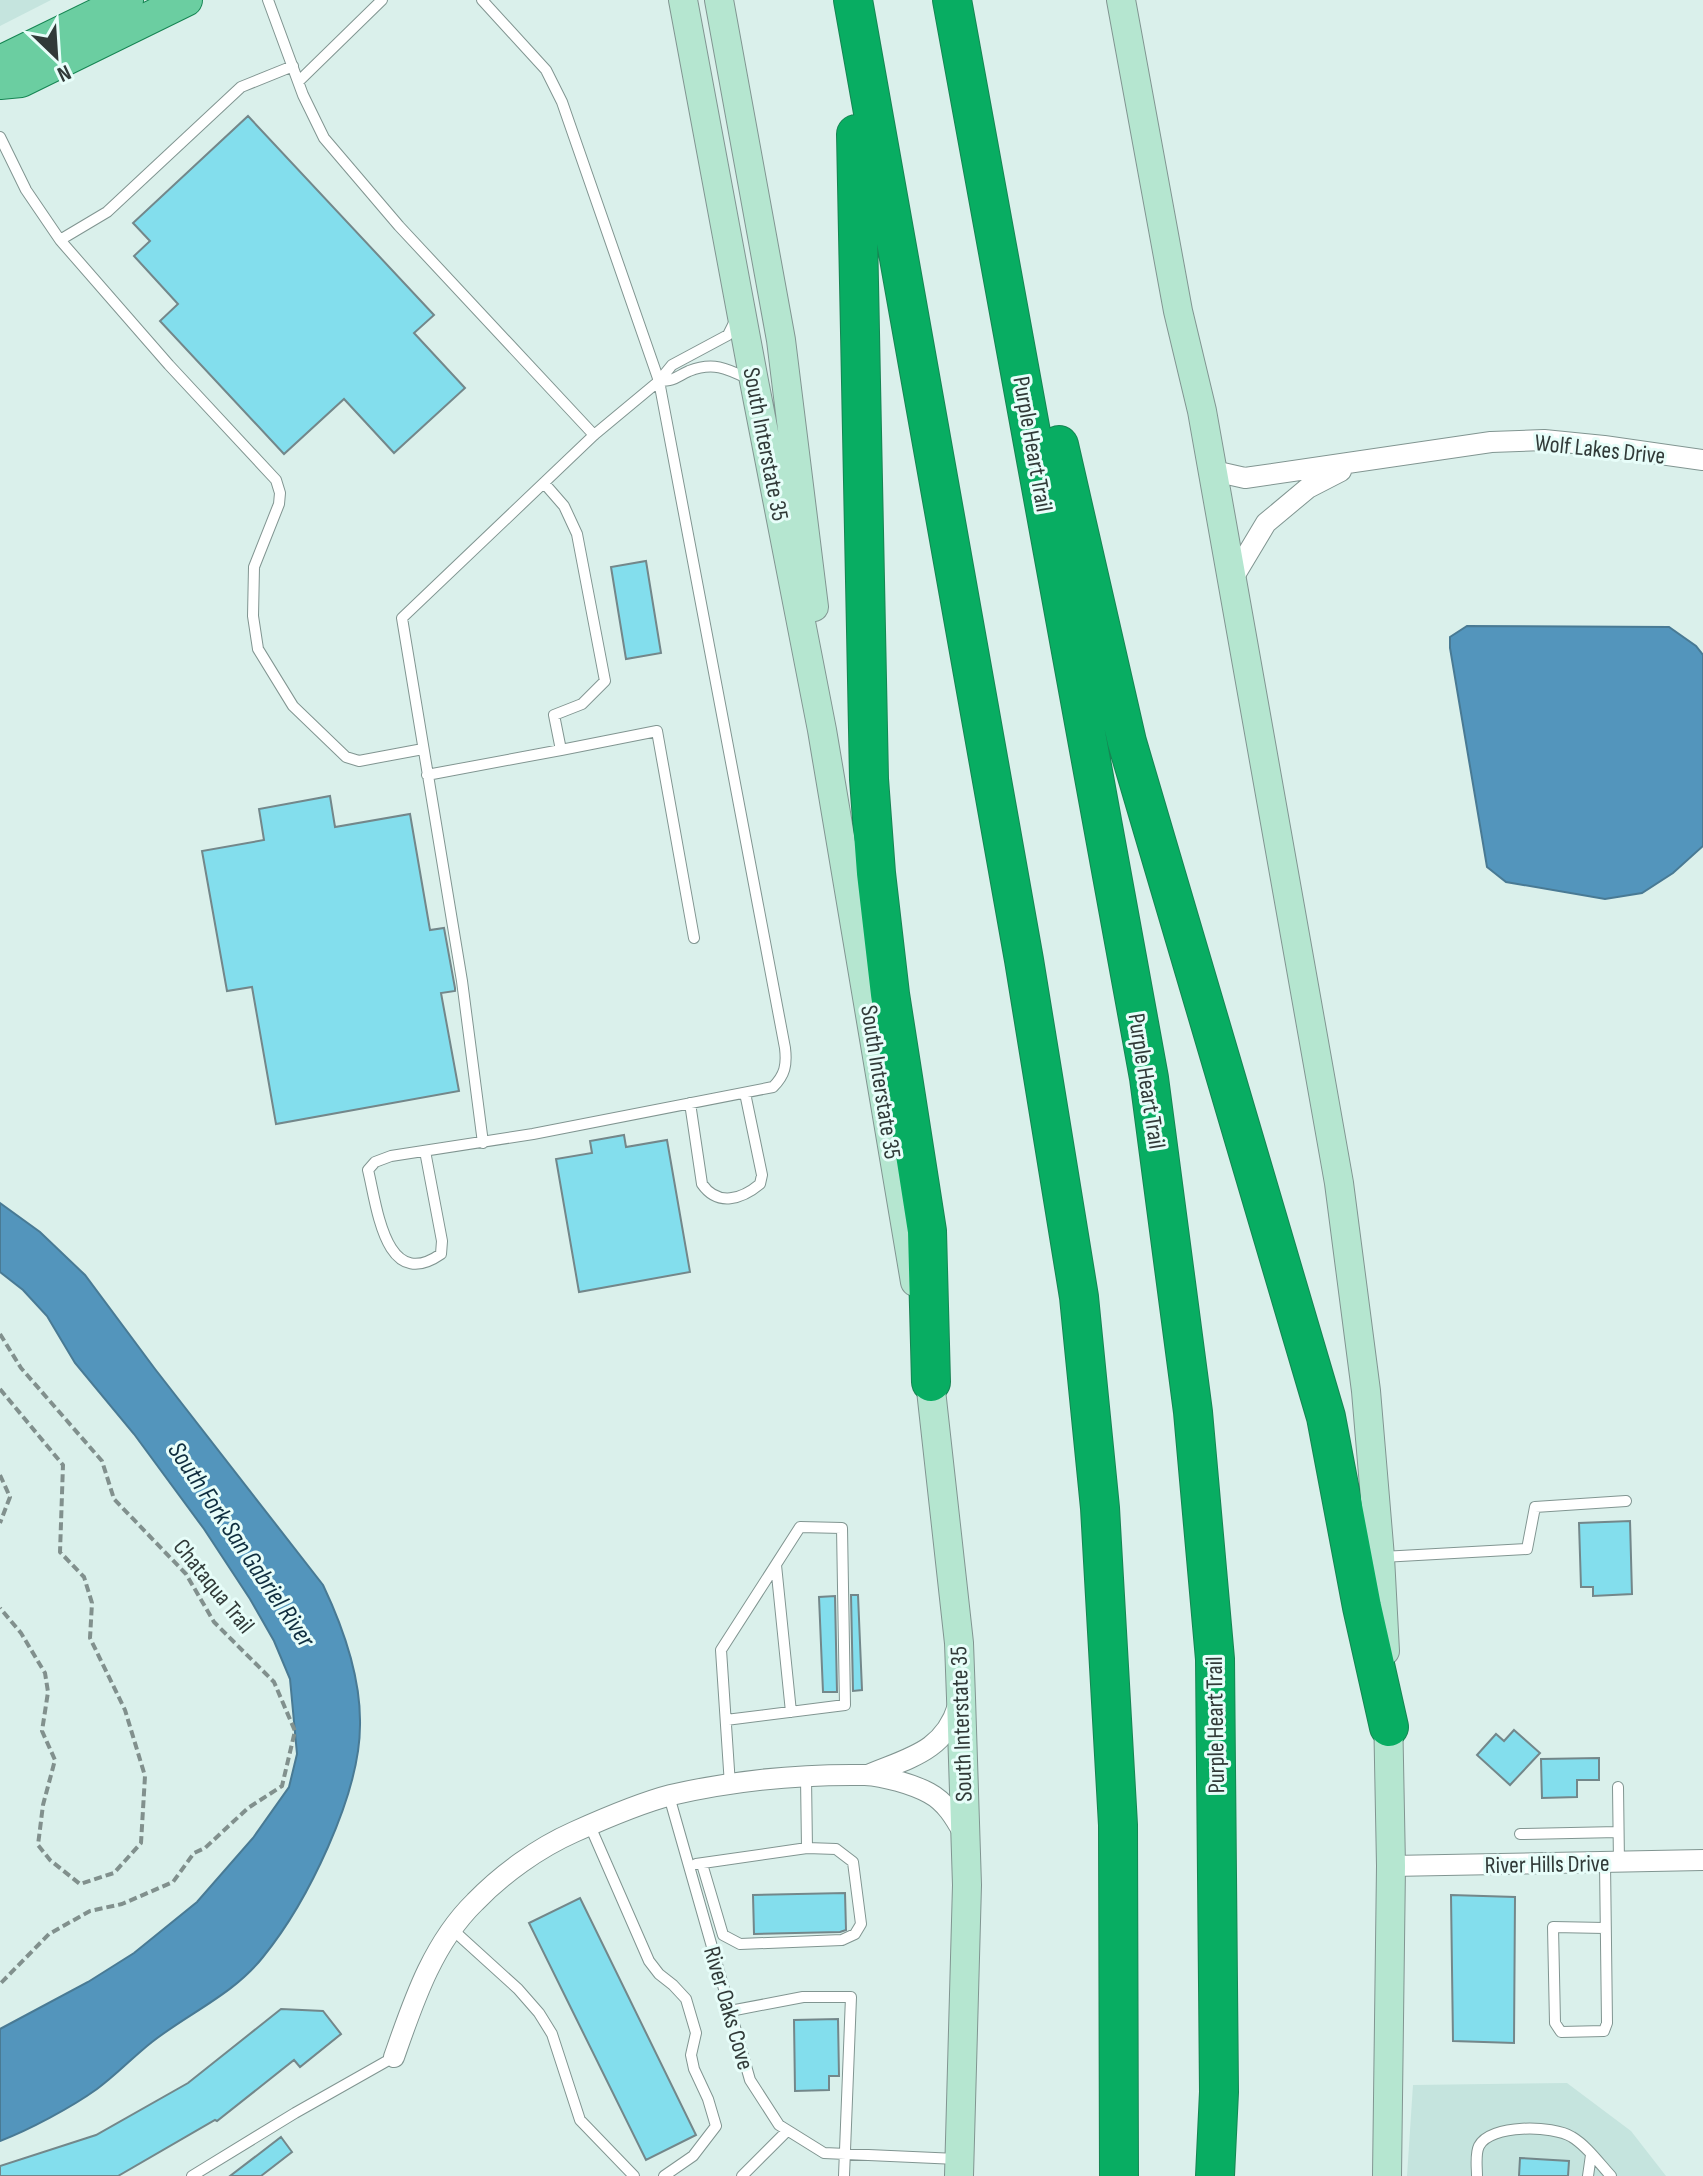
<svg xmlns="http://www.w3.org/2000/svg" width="1703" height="2176" font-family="'Sofia Sans Condensed',sans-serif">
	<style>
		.built { fill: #c5e4de }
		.water { fill: #5395bc; stroke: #497a94; stroke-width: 2 }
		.building { fill: #83deed; stroke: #73878a; stroke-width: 2 }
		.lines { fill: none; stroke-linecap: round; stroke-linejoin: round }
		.service-casing { stroke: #819591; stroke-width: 12 }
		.minor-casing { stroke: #819591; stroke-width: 22 }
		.secondary-casing { stroke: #819591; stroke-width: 30 }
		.primary-casing { stroke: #168553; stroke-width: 34 }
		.motorway-casing { stroke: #168553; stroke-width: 40 }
		.path { stroke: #81908d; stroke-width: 4; stroke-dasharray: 8 4; stroke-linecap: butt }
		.service { stroke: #fff; stroke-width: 10 }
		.minor { stroke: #fff; stroke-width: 20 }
		.secondary { stroke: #b5e6d0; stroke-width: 28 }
		.primary { stroke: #6bcea1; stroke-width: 32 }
		.motorway { stroke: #08ad62; stroke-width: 38 }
		.labels { text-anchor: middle; stroke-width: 6; stroke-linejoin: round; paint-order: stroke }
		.street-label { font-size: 24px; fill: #313a38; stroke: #e7fdf9 }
		.water-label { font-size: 26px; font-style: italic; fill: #0f2e3f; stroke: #e7fdf9 }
	</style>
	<rect width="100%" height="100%" fill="#daf0eb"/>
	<!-- built -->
	<path class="built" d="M0,0H51L0,26Z
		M1567,2083L1631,2131L1666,2176H1407L1413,2085Z"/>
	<!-- water -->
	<path class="water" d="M1467,626L1669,627L1696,646L1703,655V846L1673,873L1642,893L1605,899L1506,882L1487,867L1450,648V637Z
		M0,1203L40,1232L85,1275L155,1369L323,1585C343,1627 361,1676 360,1725C360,1795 307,1903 263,1957C234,1994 189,2013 152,2042C133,2057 116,2075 97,2089C72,2107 29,2130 0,2141V2029L88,1982L134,1953L197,1902L253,1838L289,1787L297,1754L290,1679L274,1641L250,1599L204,1529L134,1434L75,1363L47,1316L23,1290L0,1272Z"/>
	<!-- building -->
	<path class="building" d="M248,116L434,315L414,333L465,388L394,453L344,399L284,454L160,321L178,304L134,256L150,241L133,223Z
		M646,561L661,653L626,659L611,567Z
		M330,796L335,827L410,814L430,930L444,928L455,988V991L441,993L459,1091L276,1124L252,987L227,991L202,851L264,840L259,809Z
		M624,1135L626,1147L667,1140L690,1272L579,1292L556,1159L592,1153L590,1141Z
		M1630,1521L1632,1594L1593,1596V1587H1581L1579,1523Z
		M851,1595H858L862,1690L853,1691Z
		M835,1596L837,1692H823L819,1597Z
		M1514,1730L1540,1753L1510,1785L1477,1755L1496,1734L1504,1741Z
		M1599,1758V1780H1577V1797L1542,1798L1541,1759Z
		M845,1893L846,1930L840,1932L754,1934L753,1895Z
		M1451,1895L1515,1897L1514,2043L1453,2041Z
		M580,1898L696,2135L646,2160L529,1923Z
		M281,2009L323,2011L341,2034L300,2067L294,2060L217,2121L215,2120L118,2176H0V2166L96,2135L188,2083Z
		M838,2019L839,2076H829V2090L795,2091L794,2020Z
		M281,2137L292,2152L261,2176H230Z
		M1520,2158L1569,2161L1568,2176H1519Z"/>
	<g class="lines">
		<!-- service casing -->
		<g class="service-casing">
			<path id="service" d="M268,0L303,95L324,138L399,226L594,435
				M299,81L382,0
				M0,137L26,190L60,240L107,212L241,87L293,66
				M60,240L169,365L276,480L280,493L279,504L254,567L253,616L258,649L293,706L346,757L359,761L423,749
				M659,381C675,381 676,377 689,371C714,361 728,369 751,380
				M544,483L564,506L577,534L605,681L582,704L554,715L561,750L657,731L694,938
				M427,775L561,750
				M690,1103L702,1184C718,1207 742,1199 760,1184L762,1175L745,1093
				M483,1143L462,981L402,618L594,435L659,381L672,365L728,335L736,319
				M425,1151L442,1241L441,1254C385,1293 377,1206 368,1170L375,1162L391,1156L533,1134L773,1087C785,1075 787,1065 785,1048L659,381L562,102L546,70L482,0
				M1382,1557L1527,1549L1535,1507L1626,1501
				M776,1565L791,1712
				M726,1720L845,1705L842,1528L800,1527L721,1650L730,1785
				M1618,1787L1619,1863
				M669,1796L750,2080L779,2125L824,2153L957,2159
				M590,1826L649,1961L659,1974L673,1985L686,1999L696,2033L691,2055L694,2069L708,2099L716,2126L693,2156L664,2176
				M1520,1834L1618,1832
				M1605,1863L1607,2023L1604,2031L1561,2032L1555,2023L1553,1927L1605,1928
				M696,1864L807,1848L806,1778
				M702,1864L723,1935L740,1944L842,1940L855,1934L861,1924L853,1862L836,1849L807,1848
				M453,1930L518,1989L539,2013L552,2034L580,2120L634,2176
				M730,2011L803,1997H851L844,2176
				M192,2176L295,2113L394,2057
				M742,2176L787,2131
				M1477,2176C1477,2167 1475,2154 1479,2146C1490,2124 1553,2125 1572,2137C1587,2146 1599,2163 1611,2176
				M1588,2176L1591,2155"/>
		</g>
		<!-- minor casing -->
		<g class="minor-casing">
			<path id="minor" d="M1214,471L1245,478L1491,442L1544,440L1604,446L1703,460
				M1233,578L1266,523L1308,488L1341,471
				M868,1775C908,1758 944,1752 958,1706
				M1391,1866L1703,1860
				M394,2057C413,2003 432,1944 475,1902C502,1874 538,1848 574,1832C603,1819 640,1803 671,1795C732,1781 802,1774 865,1775C884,1776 912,1784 929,1793C946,1802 955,1818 964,1834"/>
		</g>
		<!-- secondary casing -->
		<g class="secondary-casing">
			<path id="secondary" d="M683,0L754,381L822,730L915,1282
				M719,0L781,340L814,607
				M1121,0L1178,311L1202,411L1339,1183L1366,1391L1380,1557L1385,1651
				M928,1363L959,1643L961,1698L967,1885L959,2176
				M1387,2176L1391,1866L1388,1709"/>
		</g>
		<!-- primary casing -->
		<g class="primary-casing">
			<path id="primary" d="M0,62L127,0
				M0,83L21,81L186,0"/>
		</g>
		<!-- motorway casing -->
		<g class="motorway-casing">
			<path id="motorway" d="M853,0L1024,960L1079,1297L1100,1508L1118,1825L1119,2176
				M952,0L1149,1078L1193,1412L1215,1659L1219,2092L1215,2176
				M856,134L869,779L876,873L890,994L927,1231L931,1382
				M1059,445L1127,742L1326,1417L1362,1607L1389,1727"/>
		</g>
		<!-- path -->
		<path class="path" d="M0,1334L21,1368L102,1461L114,1499L186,1574L214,1622L274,1682L295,1731L282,1786L248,1808L205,1848L194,1853L173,1882L122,1904L90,1911L49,1934L0,1984
			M0,1389L63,1465L60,1552L84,1577L92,1603L90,1638L125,1710L145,1776L141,1843L114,1873L80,1884L50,1860L38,1845L43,1805L55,1760L42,1731L48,1692L45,1673L21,1633L0,1608
			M0,1475L10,1497L0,1523"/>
		<!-- service -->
		<use href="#service" class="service"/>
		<!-- minor -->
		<use href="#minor" class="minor"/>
		<!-- secondary -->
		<use href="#secondary" class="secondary"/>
		<!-- primary -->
		<use href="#primary" class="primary"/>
		<!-- motorway -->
		<use href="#motorway" class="motorway"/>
	</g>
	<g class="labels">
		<!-- street labels -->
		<g class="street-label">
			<text transform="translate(766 444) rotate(79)" y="8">South Interstate 35</text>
			<text transform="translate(1033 444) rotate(80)" y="8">Purple Heart Trail</text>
			<text transform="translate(1600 449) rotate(6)" y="8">Wolf Lakes Drive</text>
			<text transform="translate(1147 1081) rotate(81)" y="8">Purple Heart Trail</text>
			<text transform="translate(881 1082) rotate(81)" y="8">South Interstate 35</text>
			<text transform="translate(214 1586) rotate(51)" y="8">Chataqua Trail</text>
			<text transform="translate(961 1724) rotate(-92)" y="8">South Interstate 35</text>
			<text transform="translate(1215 1725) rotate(-91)" y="8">Purple Heart Trail</text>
			<text transform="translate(1547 1864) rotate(-1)" y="8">River Hills Drive</text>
			<text transform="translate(729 2008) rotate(74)" y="8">River Oaks Cove</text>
		</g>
		<!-- water labels -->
		<g class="water-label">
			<text transform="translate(242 1544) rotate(56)" y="9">South Fork San Gabriel River</text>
		</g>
	</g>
	<!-- north arrow -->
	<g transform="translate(56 56) rotate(155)" stroke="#e7fdf9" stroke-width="6" paint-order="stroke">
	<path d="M0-6L14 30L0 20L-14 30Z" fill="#313a38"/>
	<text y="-12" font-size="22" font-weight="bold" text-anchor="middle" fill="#313a38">N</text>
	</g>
</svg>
